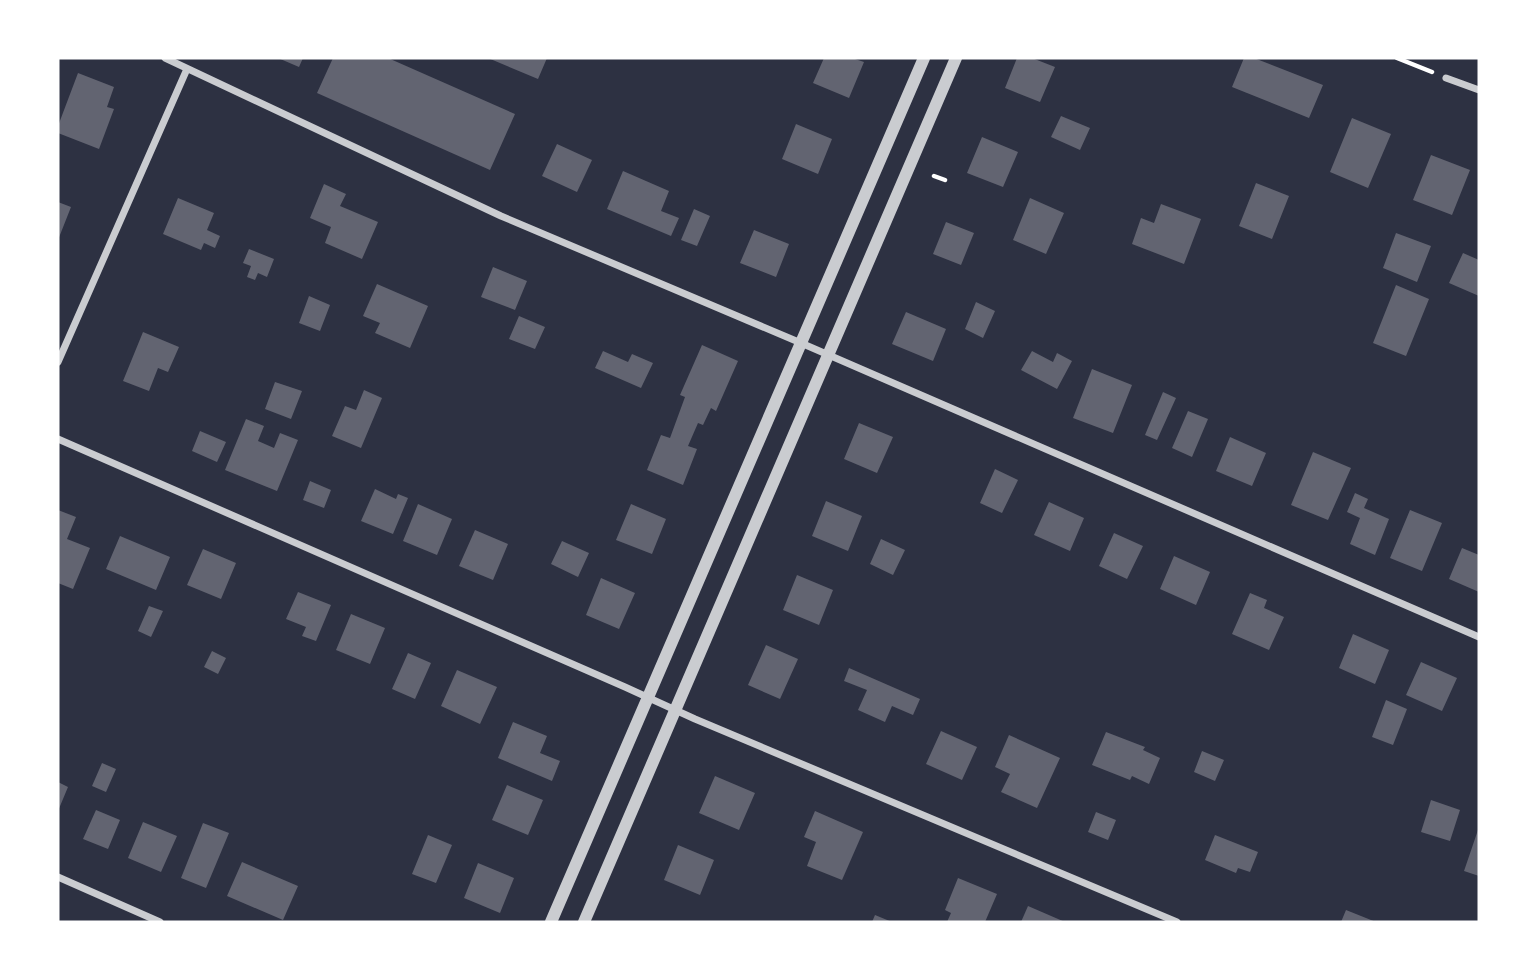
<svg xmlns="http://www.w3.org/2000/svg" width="1537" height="980" font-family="Lato,sans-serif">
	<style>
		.building { fill: #626471 }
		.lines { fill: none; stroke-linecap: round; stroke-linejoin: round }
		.path { stroke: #fff; stroke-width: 4.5 }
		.minor { stroke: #caccd0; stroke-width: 7 }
		.tertiary { stroke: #caccd0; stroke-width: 12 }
	</style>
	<rect width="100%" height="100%" fill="#2d3142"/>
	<!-- building -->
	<path class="building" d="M278,58H303L299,67Z
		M333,58H388L515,114L490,170L317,93Z
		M488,58H547L538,79Z
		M824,58H852L864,62L849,98L813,83Z
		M1017,58H1032L1055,67L1040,102L1005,88Z
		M1244,58H1254L1323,85L1309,118L1232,87Z
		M78,73L114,87L107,107L114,109L99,149L58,133V126Z
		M1061,116L1090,128L1080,150L1051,137Z
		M1352,118L1391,134L1368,188L1330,172Z
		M796,124L832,139L818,174L782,159Z
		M982,137L1018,152L1003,187L967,173Z
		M557,144L592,160L577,192L542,176Z
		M1431,155L1470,170L1452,215L1413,200Z
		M623,171L669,191L661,211L679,218L671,236L607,209Z
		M1256,183L1289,196L1272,239L1239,226Z
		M324,184L346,194L340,206L378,222L362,259L325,243L331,227L310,218Z
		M178,198L214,213L207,230L220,236L215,248L204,243L201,250L163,234Z
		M1030,198L1064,213L1046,254L1013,240Z
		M58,202L71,207L58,240Z
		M1161,204L1201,219L1184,264L1132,244L1141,218L1154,223Z
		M694,209L710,216L697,246L681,240Z
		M946,222L974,233L961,265L933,254Z
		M754,230L789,244L776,277L740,263Z
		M1396,233L1431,246L1417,282L1383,268Z
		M249,249L274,259L267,277L258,273L255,280L247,277L251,266L243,263Z
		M1463,253L1479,260V296L1449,283Z
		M493,267L527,281L515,310L481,297Z
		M377,284L428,306L410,348L375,333L380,323L363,316Z
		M1396,285L1429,299L1406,356L1373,343Z
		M309,296L330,305L320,331L299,323Z
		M976,302L995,311L983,338L965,329Z
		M906,312L946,329L933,361L892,344Z
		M519,316L545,327L535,349L509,339Z
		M143,332L179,347L168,372L158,368L149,391L123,381Z
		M702,345L738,361L716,411L711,408L703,425L698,423L688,446L697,449L683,485L647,470L661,435L670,438L685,397L680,395Z
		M603,351L628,362L632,354L653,363L641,388L595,368Z
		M1032,351L1053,362L1057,353L1072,361L1057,389L1021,370Z
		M1092,369L1132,385L1113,433L1073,418Z
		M275,382L302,391L291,419L265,409Z
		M364,390L382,398L361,448L332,436L345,406L356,410Z
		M1163,392L1176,398L1157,440L1145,435Z
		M1188,411L1208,419L1192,457L1172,448Z
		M246,419L264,426L258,441L274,448L280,433L298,440L277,491L225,470Z
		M859,423L893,437L877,473L844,459Z
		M200,431L226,442L217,462L192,451Z
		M1230,437L1266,453L1252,486L1216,471Z
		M1313,452L1351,468L1328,520L1291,505Z
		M995,469L1018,480L1002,513L980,503Z
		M310,481L331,490L324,508L303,500Z
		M375,489L396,499L398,494L408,498L393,534L361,521Z
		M1355,493L1368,499L1364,508L1389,519L1375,555L1350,544L1360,518L1347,512Z
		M826,501L862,516L848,551L812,536Z
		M1049,502L1084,518L1070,551L1034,535Z
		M418,504L452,519L437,555L403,541Z
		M631,504L666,519L652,554L616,540Z
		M58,510L76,517L67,539L90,548L73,589L58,583Z
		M1410,510L1442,523L1422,571L1390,558Z
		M475,530L508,544L493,580L459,566Z
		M1114,533L1143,546L1127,579L1099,566Z
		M120,536L170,557L156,590L106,569Z
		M881,539L905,550L893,575L870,564Z
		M562,541L589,553L578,577L551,564Z
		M1462,548L1479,555V592L1449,579Z
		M203,549L236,563L221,599L187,585Z
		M1174,556L1210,572L1196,605L1160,589Z
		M797,575L833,590L819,625L783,610Z
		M601,578L635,593L619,629L586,615Z
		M298,592L331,605L316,641L302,636L306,627L286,619Z
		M1250,593L1267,600L1264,608L1284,617L1269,650L1232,634Z
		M149,606L163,611L151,637L138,631Z
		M351,614L385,628L370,664L336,650Z
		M1353,634L1389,650L1375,684L1339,668Z
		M766,645L798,659L780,699L748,685Z
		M212,651L226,658L218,674L204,667Z
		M408,653L431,663L415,699L392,689Z
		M1421,662L1457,678L1442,711L1406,695Z
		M849,668L920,699L913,715L892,706L885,722L858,710L867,690L844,681Z
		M457,670L497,687L480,724L441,706Z
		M1386,700L1407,709L1393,745L1372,737Z
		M513,722L547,736L540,753L560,761L552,781L498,758Z
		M941,731L977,747L962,780L926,764Z
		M1106,732L1145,747L1143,750L1160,758L1149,784L1132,776L1130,780L1092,765Z
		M1009,735L1060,758L1037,808L1001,792L1010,774L995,767Z
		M1202,751L1224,760L1215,781L1194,772Z
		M102,763L116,769L106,792L92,786Z
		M715,776L755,793L739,830L699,813Z
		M58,782L68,787L58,811Z
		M507,785L543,800L528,835L492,820Z
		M1431,800L1460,810L1450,841L1421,832Z
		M96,810L120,820L108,849L83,839Z
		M815,811L863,832L842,880L807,866L816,842L804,837Z
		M1096,812L1116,820L1108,840L1088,832Z
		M143,822L177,836L161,872L128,858Z
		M203,823L229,833L206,888L181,878Z
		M1479,827V876L1464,871Z
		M428,835L452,845L436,883L412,874Z
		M1215,835L1258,852L1250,872L1238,868L1236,873L1205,860Z
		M678,845L714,860L700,895L664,880Z
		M242,862L298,886L283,920L227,896Z
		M478,863L514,878L500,913L464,898Z
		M958,878L997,894L985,922H947L951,913L945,910Z
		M1028,906L1065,922H1021Z
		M1346,910L1376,922H1341Z
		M875,915L892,922H872Z"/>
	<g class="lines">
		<!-- path -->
		<path class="path" d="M1397,58L1432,72
			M934,176L945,180"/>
		<!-- minor -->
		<path class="minor" d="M165,58L501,216L801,343L1479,637
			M1446,78L1479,90
			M58,362L187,69
			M58,439L625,687L695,719L1177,922
			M58,877L160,922"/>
		<!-- tertiary -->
		<path class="tertiary" d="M551,922L924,58
			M584,922L956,58"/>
	</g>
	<!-- border -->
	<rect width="1537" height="980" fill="none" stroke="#ffffff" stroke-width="119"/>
</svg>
